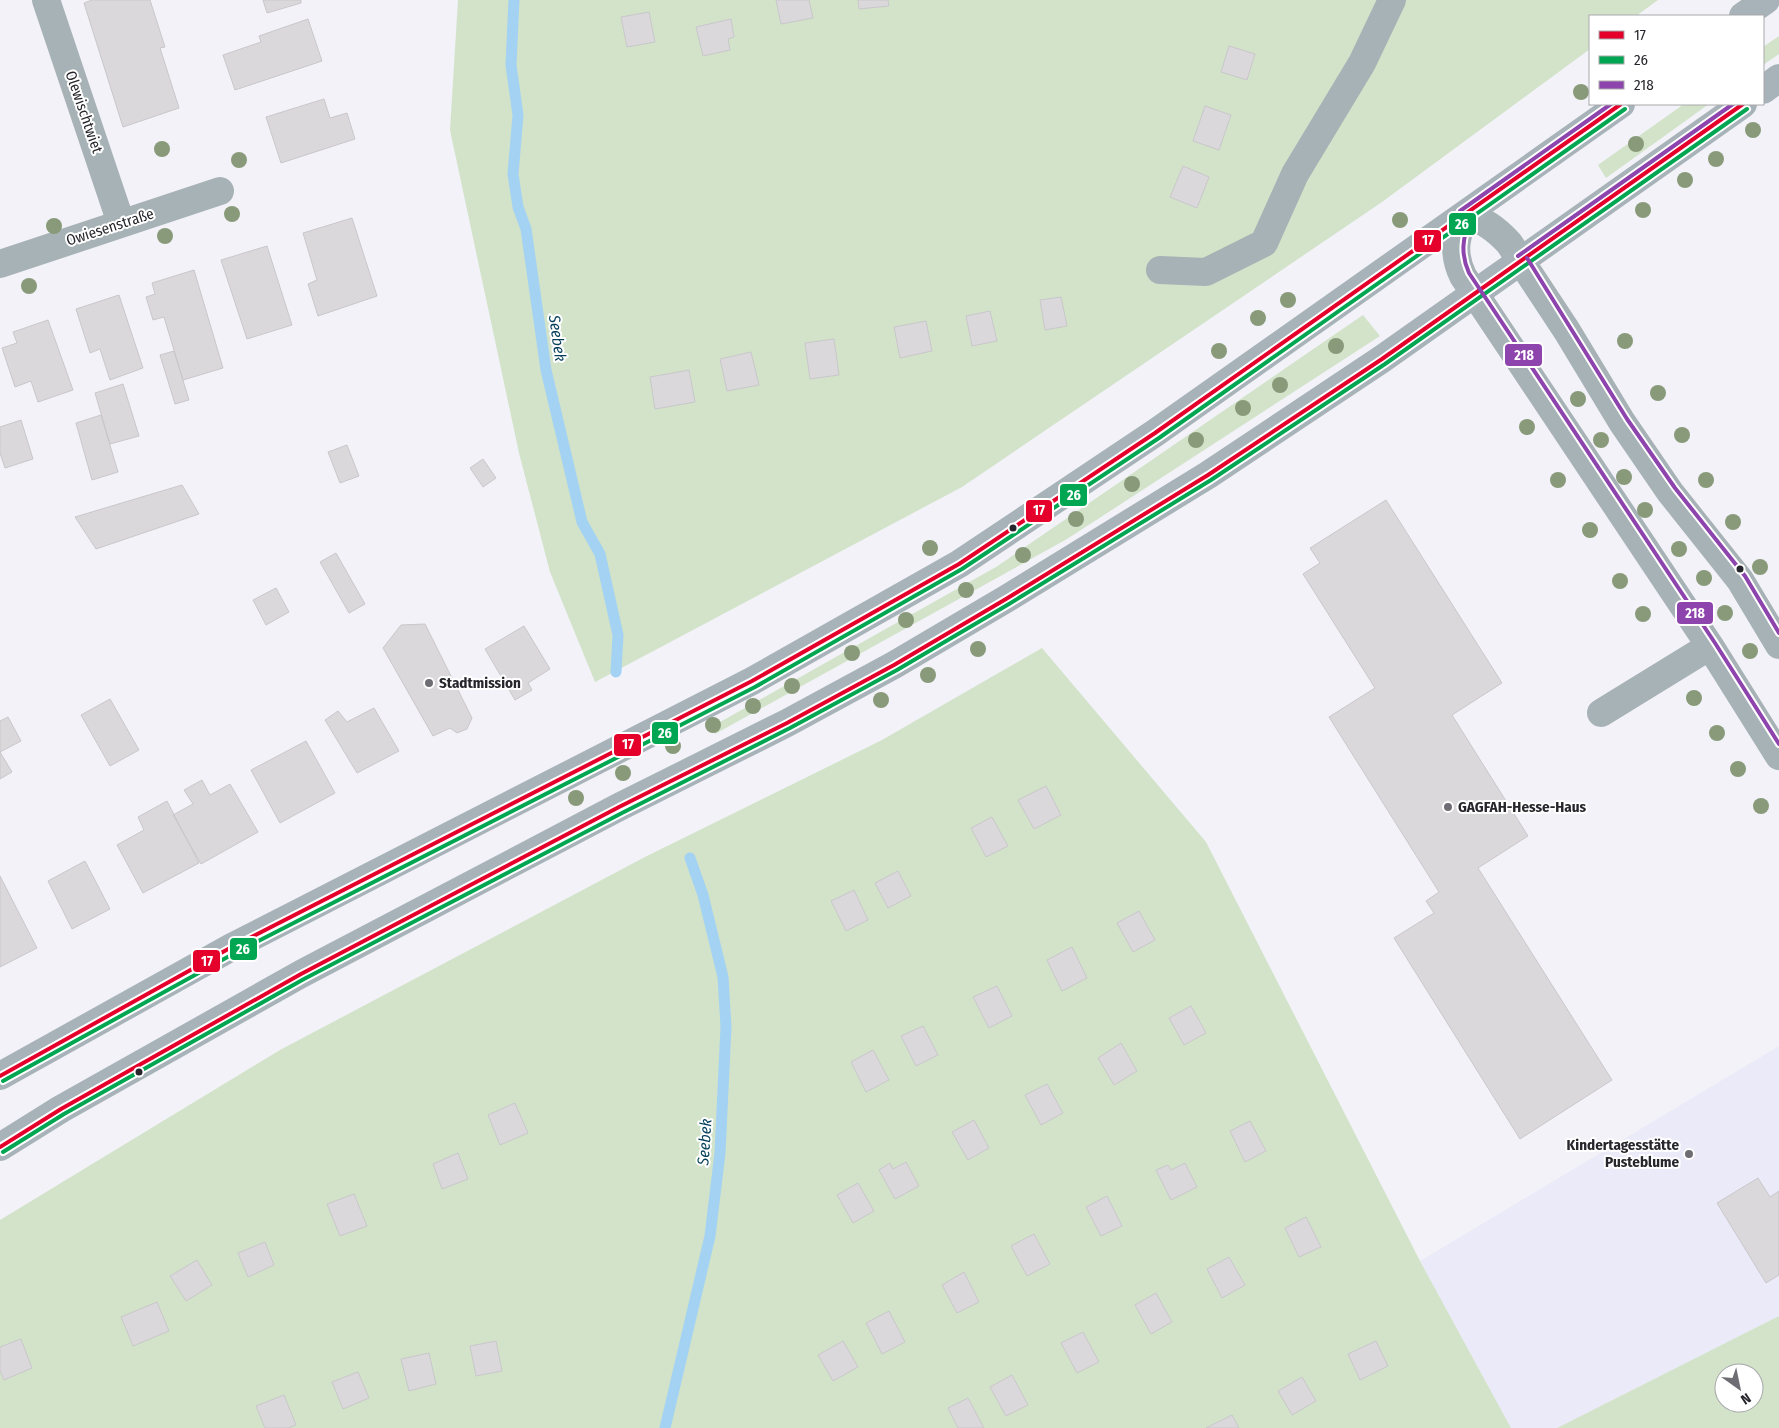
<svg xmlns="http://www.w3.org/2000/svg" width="1779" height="1428" font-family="'Fira Sans Condensed',sans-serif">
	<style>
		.built { fill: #ebeaf9 }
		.green { fill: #d2e3c9; fill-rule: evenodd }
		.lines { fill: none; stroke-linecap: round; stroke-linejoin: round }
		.stream { stroke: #a3d2f3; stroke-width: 11 }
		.building { fill: #dbd8dc; stroke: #c9c7ca }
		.minor { stroke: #a7b2b6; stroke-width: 28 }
		.major { stroke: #a7b3b8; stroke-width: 28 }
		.bus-1-casing { stroke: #fff; stroke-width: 8 }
		.bus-2-casing { stroke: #fff; stroke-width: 8 }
		.bus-3-casing { stroke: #fff; stroke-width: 8 }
		.bus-1 { stroke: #e4002b; stroke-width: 4 }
		.bus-2 { stroke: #00a651; stroke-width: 4 }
		.bus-3 { stroke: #8e44ad; stroke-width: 4 }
		.tree { fill: #889a79 }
		.bus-dot { fill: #27262c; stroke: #fff; stroke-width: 2 }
		.poi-dot { fill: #6e6d73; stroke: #fff; stroke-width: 2 }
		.labels { text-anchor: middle; stroke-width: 4; stroke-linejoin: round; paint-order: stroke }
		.street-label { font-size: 15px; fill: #27262c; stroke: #fff }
		.poi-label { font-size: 15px; font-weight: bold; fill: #27262c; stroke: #fff; text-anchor: start }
		.water-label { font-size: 16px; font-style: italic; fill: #053e5b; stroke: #fff }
		.line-badge { stroke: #fff; stroke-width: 2 }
		.badge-label { font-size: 14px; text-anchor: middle; font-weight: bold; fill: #fff }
	</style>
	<rect width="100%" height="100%" fill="#f2f2f8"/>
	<!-- built -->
	<path class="built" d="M1779,1046V1316L1557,1428H1511L1420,1261Z"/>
	<!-- green -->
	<path class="green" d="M458,0H1658L1636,16H1590V49L1382,202L962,487L595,682L550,572L519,453L450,130Z
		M1779,36V54L1763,65V47Z
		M1684,104H1709L1606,178L1598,165Z
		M1363,315L1380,336L1067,539L715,734L713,726L996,567Z
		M1042,648L1206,842L1420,1261L1511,1428H0V1220L280,1050L645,857L882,740Z
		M1779,1316V1428H1557ZM1724,1373H1754V1403H1724Z"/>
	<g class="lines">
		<!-- stream -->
		<path class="stream" d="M514,0L511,65L518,115L513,174L518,207L526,229L546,370L582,522L600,554L618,635L616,672
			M665,1428L710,1236L720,1153L726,1027L723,977L703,895L690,858"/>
	</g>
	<!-- building -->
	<path class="building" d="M92,0H150L165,47L160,48L179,108L123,127L84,3Z
		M263,0H301V3L267,13Z
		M776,0H809L813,18L781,24Z
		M858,0H888L889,6L859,9Z
		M649,12L655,42L627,47L621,17Z
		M308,19L322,61L235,90L223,55L261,42L259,36Z
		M731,19L734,37L728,39L730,50L703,56L696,27Z
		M1229,46L1255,54L1247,80L1221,72Z
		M324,99L330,118L347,113L355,139L281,163L266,117Z
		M1205,106L1231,115L1219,150L1193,141Z
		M1183,166L1209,177L1197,208L1170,197Z
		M352,218L377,296L318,316L308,284L317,280L303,233Z
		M267,246L292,325L247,339L221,260Z
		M194,270L223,368L183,380L164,317L153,320L146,297L155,294L152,283Z
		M119,295L143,368L110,380L100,349L90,353L76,309Z
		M1061,297L1067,326L1045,330L1040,300Z
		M990,311L997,341L972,346L966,316Z
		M48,320L73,390L38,402L31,381L15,387L2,348L17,343L13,332Z
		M926,321L932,351L900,358L894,327Z
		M834,339L839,375L810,379L805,343Z
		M174,351L189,400L175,404L160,355Z
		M751,352L759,385L727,391L720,359Z
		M689,370L695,402L655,409L650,377Z
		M123,384L139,436L110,444L95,393Z
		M101,415L118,472L92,480L76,423Z
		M21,420L33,459L5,468L0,453V427Z
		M347,445L359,476L340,483L328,452Z
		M483,459L496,478L483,487L470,468Z
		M182,485L199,514L96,549L75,517Z
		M1386,500L1502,683L1452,715L1528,836L1478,868L1612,1080L1520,1139L1394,938L1434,913L1426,901L1439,892L1329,717L1375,688L1303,574L1320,563L1310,548Z
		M336,553L365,604L349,613L320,562Z
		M276,588L289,612L266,625L253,600Z
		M425,624L472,718L467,729L457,733L450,728L433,736L383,648L401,625Z
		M524,626L550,669L528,683L532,690L515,700L485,649Z
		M110,699L139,750L110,766L81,715Z
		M374,708L399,751L357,773L325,720L338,711L347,722Z
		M8,717L21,741L0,752L12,772L0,779V721Z
		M306,741L335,793L280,823L251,770Z
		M202,780L210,795L230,784L258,832L201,864L173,815L193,804L184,790Z
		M1046,786L1061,815L1034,829L1018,800Z
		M167,801L199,863L143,893L117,845L144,830L138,817Z
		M992,817L1008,846L986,857L971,828Z
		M85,861L110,909L72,929L48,881Z
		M898,871L911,896L888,908L875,883Z
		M0,876L37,948L0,967Z
		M854,890L868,920L846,931L831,901Z
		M1139,911L1155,940L1133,952L1117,923Z
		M1072,947L1087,978L1062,991L1047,960Z
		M997,986L1012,1016L989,1028L973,997Z
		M1191,1006L1206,1033L1184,1045L1169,1018Z
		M923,1026L938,1055L916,1066L901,1036Z
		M1121,1043L1137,1071L1114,1085L1098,1058Z
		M873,1050L889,1080L866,1092L851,1062Z
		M1047,1084L1063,1113L1041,1125L1025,1095Z
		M515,1103L528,1133L500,1145L488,1115Z
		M974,1120L989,1148L968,1160L952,1132Z
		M1250,1121L1266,1151L1245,1162L1230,1131Z
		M458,1153L468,1179L442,1189L433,1164Z
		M906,1162L919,1186L895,1199L879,1170L890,1163L893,1169Z
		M1185,1163L1197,1187L1171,1200L1156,1170L1168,1165L1171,1170Z
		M1758,1178L1770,1197L1779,1191V1275L1766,1283L1717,1203Z
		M858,1183L874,1211L853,1223L837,1195Z
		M354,1194L367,1226L340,1236L327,1204Z
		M1107,1196L1122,1226L1101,1236L1086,1207Z
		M1306,1217L1321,1247L1299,1257L1285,1228Z
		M1034,1234L1050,1264L1027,1276L1011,1246Z
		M265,1242L274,1265L248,1277L238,1253Z
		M1229,1257L1245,1285L1222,1298L1207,1269Z
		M197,1260L212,1285L186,1301L170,1276Z
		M964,1272L979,1302L957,1313L942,1285Z
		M1156,1293L1172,1322L1151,1334L1135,1305Z
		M157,1302L169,1331L133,1346L121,1317Z
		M889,1311L905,1342L882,1354L866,1323Z
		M1083,1332L1099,1362L1077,1373L1061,1343Z
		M21,1339L32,1368L4,1380L0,1371V1347Z
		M496,1341L502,1371L476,1376L470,1346Z
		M843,1341L858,1367L833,1381L818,1355Z
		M1376,1341L1388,1366L1360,1380L1348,1354Z
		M429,1353L436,1384L409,1391L401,1359Z
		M358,1372L369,1398L343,1409L332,1382Z
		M1012,1375L1028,1405L1006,1416L990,1387Z
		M1302,1377L1316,1401L1292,1415L1278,1391Z
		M284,1395L296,1425L288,1428H265L256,1406Z
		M968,1398L984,1428H958L948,1408Z
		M1232,1415L1239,1428H1206Z"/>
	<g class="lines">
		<!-- minor -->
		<path class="minor" d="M46,0L121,223
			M0,264L220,191
			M1160,270L1206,272L1264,243L1295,174L1362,63L1392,0
			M1779,645L1740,580L1670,492L1622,422L1567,331L1509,243C1496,229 1483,219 1464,216C1456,238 1452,253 1463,276L1710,646L1779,756
			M1601,713L1710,646"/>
		<!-- major -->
		<path class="major" d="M1743,16L1766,0
			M1763,90L1779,78
			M0,1076L230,948L752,681L959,564L1155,433L1621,104
			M0,1147L61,1109L301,974L619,807L787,723L894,665L1006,599L1208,475L1382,359L1743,104"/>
		<!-- bus-1 casing -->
		<g class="bus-1-casing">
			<path id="bus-1" d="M0,1076L230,948L752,681L959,564L1155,433L1621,104
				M0,1147L61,1109L301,974L619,807L787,723L894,665L1006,599L1208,475L1382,359L1743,104"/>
		</g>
		<!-- bus-2 casing -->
		<g class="bus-2-casing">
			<path id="bus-2" d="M3,1081L233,954L755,687L962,569L1159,438L1625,109
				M3,1152L64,1114L304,979L622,813L790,728L897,670L1009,604L1211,480L1385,364L1747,109"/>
		</g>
		<!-- bus-3 casing -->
		<g class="bus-3-casing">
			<path id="bus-3" d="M1460,211L1611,104
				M1470,218C1463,238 1460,253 1469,273L1715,643L1779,744
				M1518,256L1733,104
				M1527,258L1627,419L1675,488L1745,576L1779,633"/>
		</g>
		<!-- bus-1 -->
		<use href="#bus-1" class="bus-1"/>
		<!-- bus-2 -->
		<use href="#bus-2" class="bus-2"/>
		<!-- bus-3 -->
		<use href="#bus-3" class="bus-3"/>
	</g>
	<!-- trees -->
	<g class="tree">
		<circle cx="1581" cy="92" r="8"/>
		<circle cx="1753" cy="130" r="8"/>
		<circle cx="1636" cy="144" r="8"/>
		<circle cx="162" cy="149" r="8"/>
		<circle cx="1716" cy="159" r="8"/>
		<circle cx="239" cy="160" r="8"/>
		<circle cx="1685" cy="180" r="8"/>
		<circle cx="1643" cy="210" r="8"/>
		<circle cx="232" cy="214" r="8"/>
		<circle cx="1400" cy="220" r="8"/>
		<circle cx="54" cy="226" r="8"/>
		<circle cx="165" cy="236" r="8"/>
		<circle cx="29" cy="286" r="8"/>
		<circle cx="1288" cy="300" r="8"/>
		<circle cx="1258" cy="318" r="8"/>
		<circle cx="1625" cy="341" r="8"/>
		<circle cx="1336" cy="346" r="8"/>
		<circle cx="1219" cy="351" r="8"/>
		<circle cx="1280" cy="385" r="8"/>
		<circle cx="1658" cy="393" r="8"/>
		<circle cx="1578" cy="399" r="8"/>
		<circle cx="1243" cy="408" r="8"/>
		<circle cx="1527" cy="427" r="8"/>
		<circle cx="1682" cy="435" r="8"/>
		<circle cx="1196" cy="440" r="8"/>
		<circle cx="1601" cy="440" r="8"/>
		<circle cx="1624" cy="477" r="8"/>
		<circle cx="1558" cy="480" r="8"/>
		<circle cx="1706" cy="480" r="8"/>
		<circle cx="1132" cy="484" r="8"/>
		<circle cx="1645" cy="510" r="8"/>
		<circle cx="1076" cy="519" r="8"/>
		<circle cx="1733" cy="522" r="8"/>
		<circle cx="1590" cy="530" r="8"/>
		<circle cx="930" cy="548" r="8"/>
		<circle cx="1679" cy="549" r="8"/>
		<circle cx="1023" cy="555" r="8"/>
		<circle cx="1760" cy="567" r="8"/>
		<circle cx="1704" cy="578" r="8"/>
		<circle cx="1620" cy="581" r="8"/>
		<circle cx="966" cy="590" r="8"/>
		<circle cx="1725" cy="613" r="8"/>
		<circle cx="1643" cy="614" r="8"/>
		<circle cx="906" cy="620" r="8"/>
		<circle cx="978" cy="649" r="8"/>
		<circle cx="1750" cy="651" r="8"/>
		<circle cx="852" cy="653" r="8"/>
		<circle cx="928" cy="675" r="8"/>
		<circle cx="792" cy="686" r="8"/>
		<circle cx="1694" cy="698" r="8"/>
		<circle cx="881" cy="700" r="8"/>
		<circle cx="753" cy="706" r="8"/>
		<circle cx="713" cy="725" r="8"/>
		<circle cx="1717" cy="733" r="8"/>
		<circle cx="673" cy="746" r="8"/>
		<circle cx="1738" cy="769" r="8"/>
		<circle cx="623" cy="773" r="8"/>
		<circle cx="576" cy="798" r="8"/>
		<circle cx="1761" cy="806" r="8"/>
	</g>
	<!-- markers -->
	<g class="bus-dot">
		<circle cx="1013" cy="528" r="4.5"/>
		<circle cx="1740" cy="569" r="4.5"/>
		<circle cx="139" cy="1072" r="4.5"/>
	</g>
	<g class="poi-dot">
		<circle cx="429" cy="683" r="5"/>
		<circle cx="1448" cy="807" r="5"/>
		<circle cx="1689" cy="1154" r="5"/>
	</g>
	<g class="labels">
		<!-- street labels -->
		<g class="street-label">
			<text transform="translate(84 112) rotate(71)" y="5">Olewischtwiet</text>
			<text transform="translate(110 227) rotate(-18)" y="5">Owiesenstraße</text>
		</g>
		<!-- poi labels -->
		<g class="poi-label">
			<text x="439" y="688">Stadtmission</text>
			<text x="1458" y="812">GAGFAH-Hesse-Haus</text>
			<text x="1679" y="1150" text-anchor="end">Kindertagesstätte<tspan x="1679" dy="17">Pusteblume</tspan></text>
		</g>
		<!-- water labels -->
		<g class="water-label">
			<text transform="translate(558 338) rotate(82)" y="6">Seebek</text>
			<text transform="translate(704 1142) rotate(-86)" y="6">Seebek</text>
		</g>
	</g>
	<g class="line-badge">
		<rect x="1448" y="212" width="29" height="24" rx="5" fill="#00a651"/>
		<rect x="1413" y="229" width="29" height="24" rx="5" fill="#e4002b"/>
		<rect x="1504" y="343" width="39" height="24" rx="5" fill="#8e44ad"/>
		<rect x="1059" y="483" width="29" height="24" rx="5" fill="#00a651"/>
		<rect x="1025" y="499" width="28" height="24" rx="5" fill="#e4002b"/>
		<rect x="1676" y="601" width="38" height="24" rx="5" fill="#8e44ad"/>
		<rect x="651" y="721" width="28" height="24" rx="5" fill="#00a651"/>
		<rect x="613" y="733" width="29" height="24" rx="5" fill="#e4002b"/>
		<rect x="229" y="937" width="29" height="24" rx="5" fill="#00a651"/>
		<rect x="192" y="949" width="29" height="24" rx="5" fill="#e4002b"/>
	</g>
	<g class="badge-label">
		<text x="1462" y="229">26</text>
		<text x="1428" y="245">17</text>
		<text x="1524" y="360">218</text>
		<text x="1074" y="500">26</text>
		<text x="1039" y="515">17</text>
		<text x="1695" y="618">218</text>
		<text x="665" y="738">26</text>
		<text x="628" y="749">17</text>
		<text x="243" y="954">26</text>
		<text x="207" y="966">17</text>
	</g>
	<!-- legend -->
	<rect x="1589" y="15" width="175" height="90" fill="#ffffff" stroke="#a9a8ab"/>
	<rect x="1599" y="31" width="25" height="8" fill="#e4002b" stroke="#a9a8ab"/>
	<text x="1634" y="40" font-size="15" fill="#27262c">17</text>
	<rect x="1599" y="56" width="25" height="8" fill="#00a651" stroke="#a9a8ab"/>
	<text x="1634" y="65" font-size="15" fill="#27262c">26</text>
	<rect x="1599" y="81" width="25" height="8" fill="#8e44ad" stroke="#a9a8ab"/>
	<text x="1634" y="90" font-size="15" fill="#27262c">218</text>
	<!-- north arrow -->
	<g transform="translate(1739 1388) rotate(147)"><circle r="24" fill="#ffffff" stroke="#a9a8ab"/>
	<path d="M0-4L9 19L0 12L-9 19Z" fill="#6e6d73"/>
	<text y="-8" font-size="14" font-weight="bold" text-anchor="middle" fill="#27262c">N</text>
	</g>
</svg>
